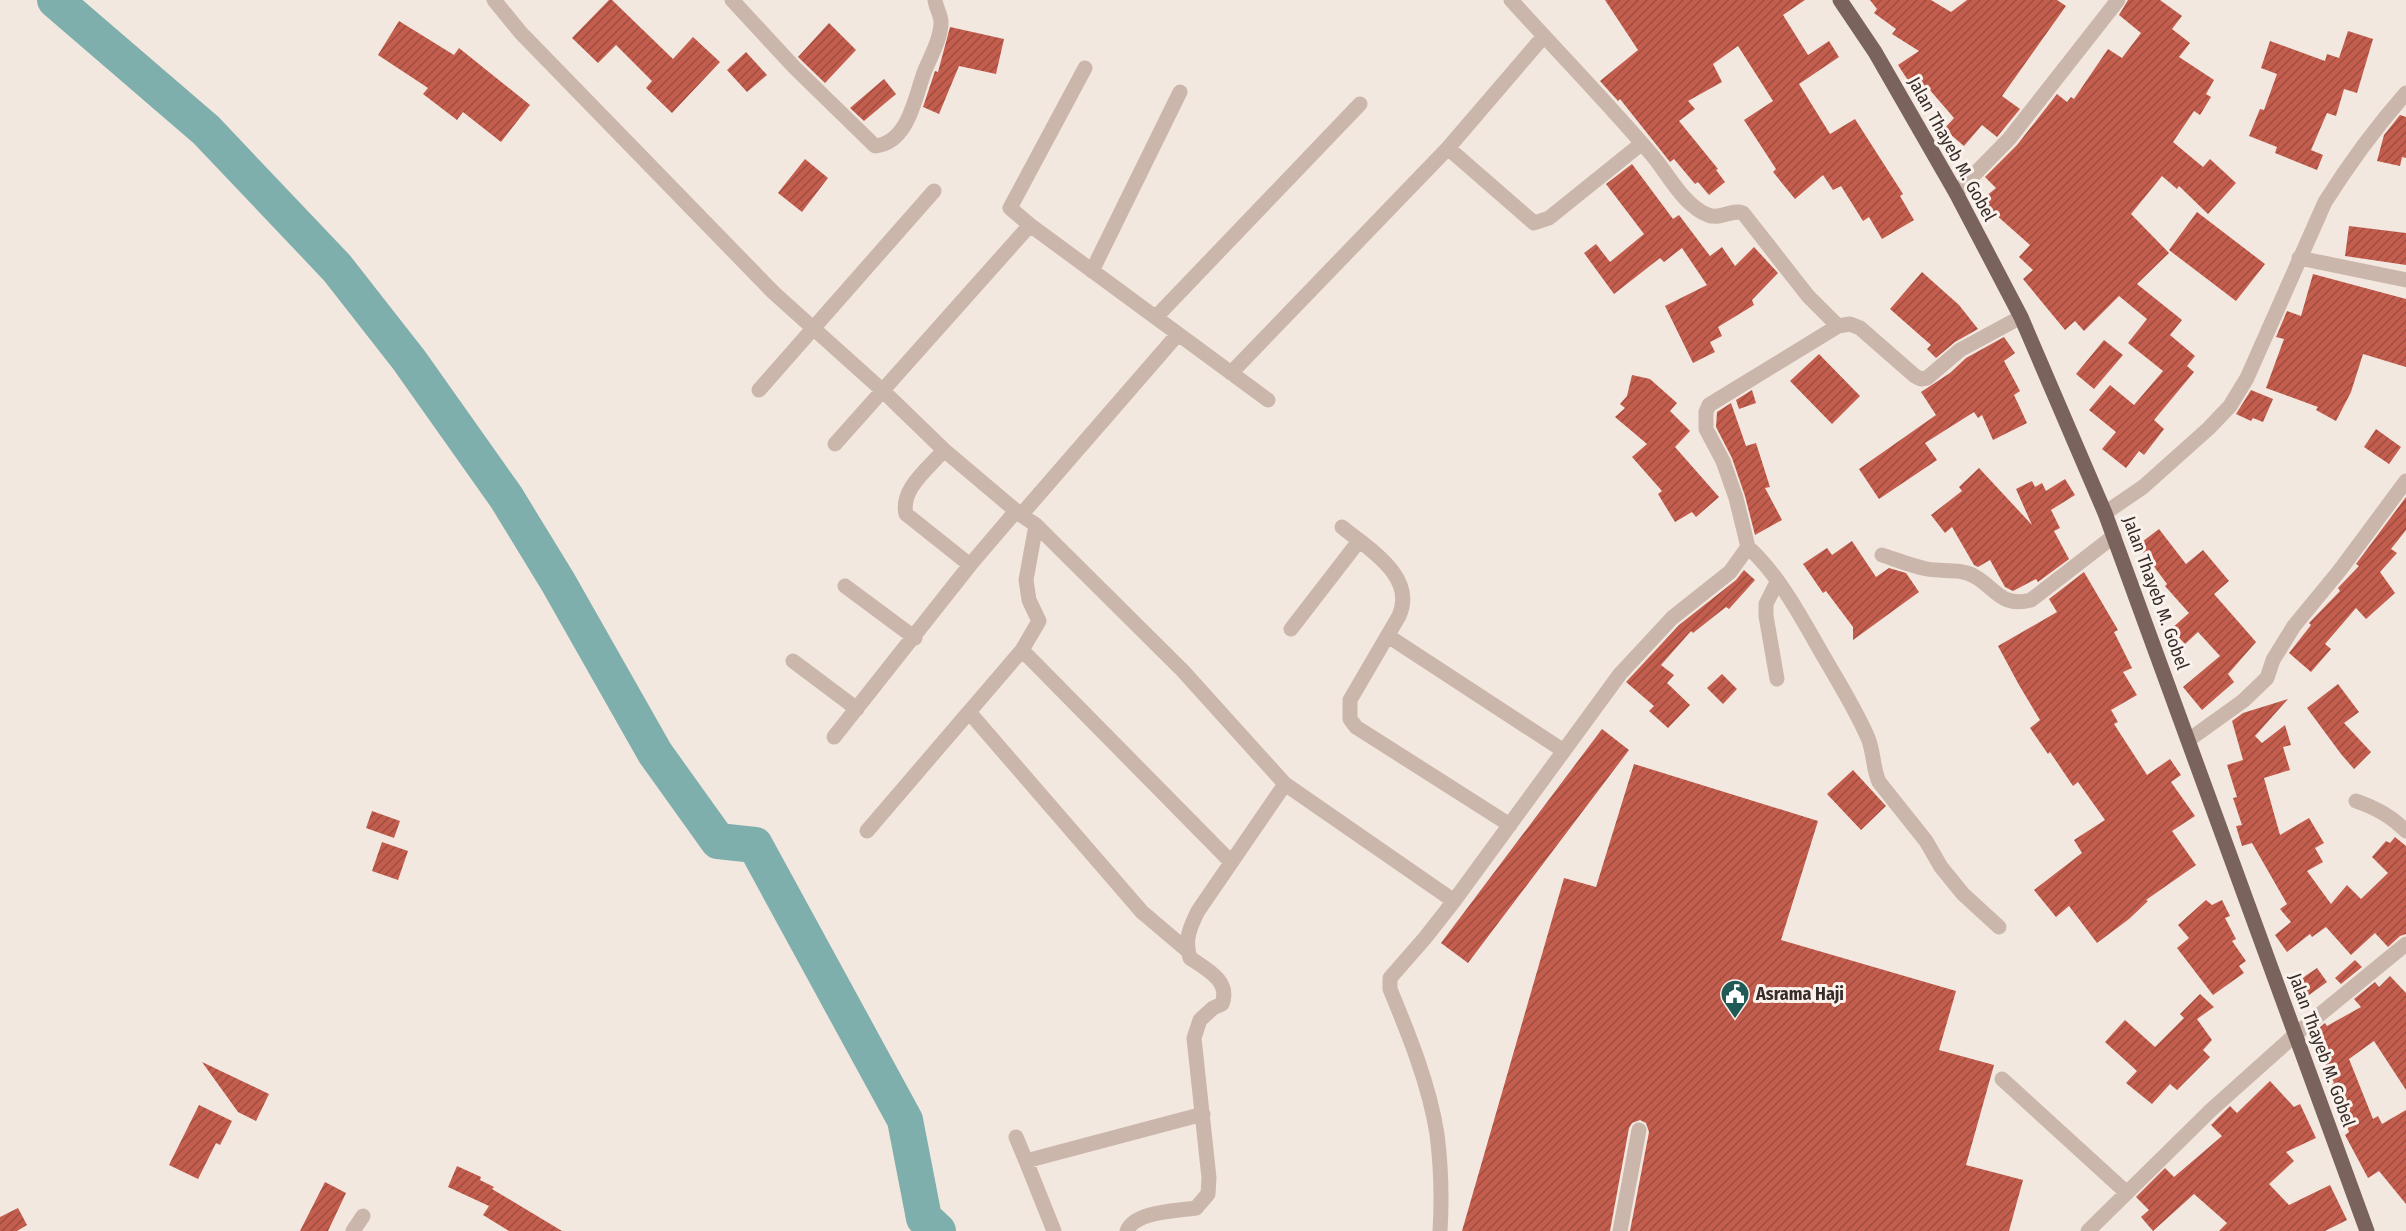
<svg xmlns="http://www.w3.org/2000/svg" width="2406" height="1231" font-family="'Fira Sans Condensed',sans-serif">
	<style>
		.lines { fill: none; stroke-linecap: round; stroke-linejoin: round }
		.river { stroke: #7fafac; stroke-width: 36 }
		.building { fill: url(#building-hatch) }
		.minor { stroke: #cbb6ab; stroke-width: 15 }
		.primary { stroke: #7a635c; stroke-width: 15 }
		.labels { text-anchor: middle; stroke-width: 6; stroke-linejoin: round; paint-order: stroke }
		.street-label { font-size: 18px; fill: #392d2a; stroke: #faf2ec }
		.poi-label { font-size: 18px; font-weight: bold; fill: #392d2a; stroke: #faf2ec; text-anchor: start }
	</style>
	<defs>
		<pattern id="building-hatch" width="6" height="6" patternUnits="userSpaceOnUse" patternTransform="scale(1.5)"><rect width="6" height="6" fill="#c35d4d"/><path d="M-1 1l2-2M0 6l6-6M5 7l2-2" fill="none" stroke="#9f4d40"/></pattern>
	</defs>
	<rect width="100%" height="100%" fill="#f3e8e0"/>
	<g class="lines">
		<!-- river -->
		<path class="river" d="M55,0L206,130L337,268L409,360L506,497L558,582L655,753L718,841L755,845L905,1120L924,1218L938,1231"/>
	</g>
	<!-- building -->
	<path class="building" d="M609,0H612L673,59L693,37L720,62L672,113L646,88L652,81L616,45L598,63L572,38Z
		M1605,0H1805L1783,15L1808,55L1829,41L1839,57L1799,84L1830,134L1855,119L1903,194L1900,196L1914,220L1882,239L1869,217L1863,221L1841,186L1833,190L1823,175L1795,199L1773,172L1776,169L1744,120L1773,101L1738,46L1713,64L1722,82L1688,101L1695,109L1679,121L1718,169L1716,170L1725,182L1709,195L1698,182L1695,184L1674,159L1670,162L1620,99L1618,101L1600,81L1638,50Z
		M1870,0H1931L1951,12L1967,0H2057L2066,6L2002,96L2020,109L1997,137L1982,125L1964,146L1944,129L1954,118L1929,89L1923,94L1911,81L1909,82L1898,65L1919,51L1892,34L1896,29L1874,13L1877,9Z
		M2128,0H2160L2182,16L2172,29L2190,43L2179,57L2214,80L2206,94L2211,97L2200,115L2194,111L2173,142L2203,167L2210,159L2236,183L2208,214L2179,186L2177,189L2162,176L2131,214L2169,253L2137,284L2182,320L2170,335L2195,356L2187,366L2194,372L2154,420L2164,429L2144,455L2139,451L2126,468L2102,449L2116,432L2089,410L2110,385L2134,405L2163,371L2128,343L2147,319L2119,296L2084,331L2075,321L2065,330L2023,279L2033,270L2019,257L2030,245L1995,214L1992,217L1979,202L1996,188L1985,177L2017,145L2057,94L2067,102L2071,97L2074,99L2108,49L2122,58L2141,33L2119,15Z
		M399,21L454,55L459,48L530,105L501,142L463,112L457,120L423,94L428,88L378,55Z
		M829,23L856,50L825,83L798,57Z
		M950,27L1004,39L996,74L959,66L939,114L923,107L935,71L938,72Z
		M2348,31L2373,39L2357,93L2344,89L2336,116L2327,113L2311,150L2323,155L2317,170L2275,153L2277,147L2249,136L2260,109L2264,110L2277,74L2261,68L2270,41L2325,61L2327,54L2339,58Z
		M746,52L767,75L747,92L727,70Z
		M884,79L896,94L864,121L850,108Z
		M2400,115L2406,117V158L2402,157L2400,166L2377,161L2384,135Z
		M805,159L828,178L802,212L778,193Z
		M1632,164L1673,219L1679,215L1710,256L1722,247L1735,266L1754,247L1778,273L1752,300L1754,305L1718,327L1722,336L1710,342L1715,352L1693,363L1665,306L1707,285L1682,248L1664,262L1660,258L1614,294L1584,253L1596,244L1610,262L1644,234L1606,184Z
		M2197,212L2265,264L2236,301L2169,250Z
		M2349,226L2406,233V265L2345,256Z
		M1922,272L1959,305L1978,329L1955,342L1936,358L1927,349L1931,345L1890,309Z
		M2313,274L2406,299V367L2363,354L2351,392L2336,421L2316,410L2318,407L2266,388L2284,339L2276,337L2287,311L2301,316Z
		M2004,337L2015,353L2004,361L2020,391L2014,395L2027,423L1993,440L1982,415L1978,418L1974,412L1925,443L1937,460L1879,499L1859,469L1936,415L1921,392L1950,373L1966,358Z
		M2104,340L2123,355L2094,389L2076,374Z
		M1819,354L1860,396L1832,424L1790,381Z
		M1632,375L1650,379L1677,403L1670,411L1690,431L1675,447L1719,497L1696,517L1692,512L1675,522L1658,494L1662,491L1632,457L1647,444L1615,417L1625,408L1620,404L1627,396Z
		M1752,390L1756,403L1739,409L1736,400Z
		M2251,390L2273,399L2263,422L2253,418L2251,421L2236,414Z
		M1731,403L1746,446L1756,443L1770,487L1765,488L1782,520L1755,535L1745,496L1732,458L1716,427L1717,412Z
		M2376,429L2401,447L2389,464L2364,447Z
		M1979,468L2032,525L2016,489L2032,481L2035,487L2042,483L2046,491L2065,479L2075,495L2051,510L2060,528L2054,531L2069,559L2038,582L2036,579L2013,591L2005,587L1990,560L1978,567L1974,565L1952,527L1945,533L1931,515L1962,491L1959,487Z
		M2406,497V530L2391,549L2397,553L2380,572L2395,593L2366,619L2356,608L2325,644L2331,649L2311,672L2289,653L2311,625L2309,623L2340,591L2338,588L2359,566L2356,564Z
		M2159,529L2186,564L2203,550L2229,581L2214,594L2256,642L2228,674L2234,682L2202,710L2183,687L2220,656L2198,632L2185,644L2171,629L2189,613L2165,586L2167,584L2138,545Z
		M1852,541L1876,577L1889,568L1906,573L1919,592L1853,640V627L1826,591L1823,593L1803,564L1827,548L1832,555Z
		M1744,570L1755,580L1729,609L1726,607L1693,633L1691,631L1661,665L1674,675L1667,683L1690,705L1668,728L1649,711L1654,706L1626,682L1679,625L1736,580Z
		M2084,572L2118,630L2114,632L2132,668L2123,672L2137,695L2111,710L2118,722L2114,724L2147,775L2170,759L2181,775L2171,782L2195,816L2172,831L2196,865L2146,900L2148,901L2129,919L2097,943L2069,906L2056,917L2034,890L2082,853L2074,840L2105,820L2078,782L2073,786L2050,752L2048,754L2030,728L2040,720L2019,685L1998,646L2057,612L2049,599Z
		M1722,674L1737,689L1723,704L1707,688Z
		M2338,684L2359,712L2344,723L2371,752L2354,769L2341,754L2307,708Z
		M2288,699L2255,736L2262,743L2285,725L2291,745L2283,747L2290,770L2264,778L2280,835L2309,818L2324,843L2315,848L2323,862L2307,871L2331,904L2347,885L2361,899L2388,873L2372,857L2386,841L2390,843L2395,837L2406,846V934L2400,936L2388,947L2375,933L2351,955L2326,927L2312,937L2310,934L2287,952L2275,935L2291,922L2280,909L2287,904L2252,843L2242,846L2236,826L2242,825L2233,798L2237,797L2227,765L2243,760L2232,721L2243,713Z
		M1602,729L1629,750L1468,963L1441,943Z
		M1634,764L1818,821L1781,940L1956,991L1939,1050L1994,1065L1966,1165L2023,1180L2009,1231H1630L1649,1132L1646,1123L1640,1120L1632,1123L1629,1128L1610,1231H1462L1564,878L1596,887Z
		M1853,770L1886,806L1861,830L1827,794Z
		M372,811L400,821L394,838L366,828Z
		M382,842L408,851L398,880L372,871Z
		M2206,900L2212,905L2222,900L2230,916L2225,918L2236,939L2232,941L2246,961L2239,966L2244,973L2213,995L2177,948L2189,938L2178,925Z
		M2355,960L2362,967L2341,984L2335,978Z
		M2317,968L2327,982L2305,998L2295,983Z
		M2390,976L2406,993V1090L2374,1041L2349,1059L2373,1119L2378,1116L2382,1124L2406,1110V1204L2379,1171L2368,1178L2345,1135L2349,1132L2332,1084L2334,1083L2312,1034L2325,1023L2327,1026L2361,1007L2354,999L2375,982L2379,987Z
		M2200,994L2214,1007L2197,1019L2212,1040L2203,1050L2210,1057L2177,1090L2170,1084L2152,1104L2126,1083L2137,1071L2105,1042L2125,1020L2155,1047L2184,1018L2180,1014Z
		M202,1062L269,1094L256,1121L238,1112Z
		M2270,1081L2294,1107L2300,1104L2316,1138L2286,1152L2294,1161L2269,1184L2289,1205L2330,1185L2347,1220L2325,1231H2219L2227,1223L2194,1194L2153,1231L2141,1217L2149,1210L2136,1197L2165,1168L2174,1177L2222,1136L2211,1125L2230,1106L2237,1113Z
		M199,1105L232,1121L220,1145L216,1143L198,1179L169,1165Z
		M457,1166L481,1177L480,1180L494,1187L492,1189L562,1231H509L483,1215L489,1206L448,1187Z
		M325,1182L346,1193L328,1231H300Z
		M18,1208L27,1225L17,1231H0V1217Z"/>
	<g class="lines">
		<!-- minor -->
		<path class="minor" d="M494,0L521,33L774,293L882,390L944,450L1021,515L1036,525L1183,671L1285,784L1198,911C1190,927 1184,940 1190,958C1206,969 1231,981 1222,1004L1213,1008L1200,1020L1194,1038L1209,1178L1208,1194L1196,1208C1177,1211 1135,1211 1127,1231
			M732,0L795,68L875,146C909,143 915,96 925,70C931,56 941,38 941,22C941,15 936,8 935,0
			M1085,68L1010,208L1030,225L1268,400
			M1448,148L1534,223L1549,218L1641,144
			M1956,193L2009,139L2118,0
			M2299,258L2406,280
			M1092,271L1180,92
			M1156,317L1360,104
			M1838,326L1850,324L1860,328L1915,376L1921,379L1927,378L1960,350L2021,317
			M1231,373L1448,148L1544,36
			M759,390L934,191
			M835,444L1030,225
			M944,450C929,468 900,489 906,514L970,565
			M2105,513L2143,487L2208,429L2230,406L2247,378L2325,202C2349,164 2376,127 2406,93
			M1021,515L1178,334
			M1342,527C1367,548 1417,576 1399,616L1350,700V719L1356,727L1510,825
			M1748,547C1780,576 1802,619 1824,657C1839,683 1856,710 1868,738C1874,753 1873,769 1879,782L1926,841L1941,867L1963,894L1999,927
			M1882,555C1897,560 1912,566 1927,569C1942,572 1960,568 1974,576C1996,588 2001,608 2031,600L2114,536
			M1777,582L1766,604V616L1777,679
			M845,586L915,638
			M1291,629L1359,541
			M1388,636L1564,751
			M1022,650L1039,621L1029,600L1026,580L1036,525
			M793,661L857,709
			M969,712L1022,650L1231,862
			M834,737L970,565L1016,511
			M2190,739L2243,701L2267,678L2273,660L2294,626L2340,570L2406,481
			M1285,784L1454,901
			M2356,801C2376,808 2391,816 2406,831
			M867,831L969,712L1142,912L1188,951
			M2002,1079L2127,1193
			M1016,1137L1026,1161
			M353,1231L363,1216
			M1054,1231L1026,1161L1203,1114
			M1440,1231C1442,1199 1441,1166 1437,1134C1429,1084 1409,1035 1390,989V978L1425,938L1454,901L1620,674L1672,618L1730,572L1748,547L1736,498L1723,461L1706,429V412L1709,405L1838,326L1808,296L1743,213C1731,209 1720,220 1708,215C1684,206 1668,174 1652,155C1607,102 1558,52 1511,0
			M1620,1231L1639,1130
			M2088,1231L2211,1110L2296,1034L2406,944"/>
		<!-- primary -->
		<path class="primary" d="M1840,0L1875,52L1956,193L2021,317L2105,513L2367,1231"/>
	</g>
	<!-- icons -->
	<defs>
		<g id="civic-pin" transform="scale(1.5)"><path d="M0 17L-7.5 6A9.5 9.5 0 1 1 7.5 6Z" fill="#205a57" stroke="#faf2ec"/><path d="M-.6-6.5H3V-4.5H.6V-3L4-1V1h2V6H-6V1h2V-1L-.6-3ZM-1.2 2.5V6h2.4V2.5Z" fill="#fff"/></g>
	</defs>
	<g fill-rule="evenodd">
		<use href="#civic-pin" x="1735" y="994"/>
	</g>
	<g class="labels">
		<!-- street labels -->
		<g class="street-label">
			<text transform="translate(1952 149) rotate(61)" y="6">Jalan Thayeb M. Gobel</text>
			<text transform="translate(2156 593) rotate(70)" y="6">Jalan Thayeb M. Gobel</text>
			<text transform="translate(2322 1050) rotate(70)" y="6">Jalan Thayeb M. Gobel</text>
		</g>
		<!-- poi labels -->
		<g class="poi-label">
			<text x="1756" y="1000">Asrama Haji</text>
		</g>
	</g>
</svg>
